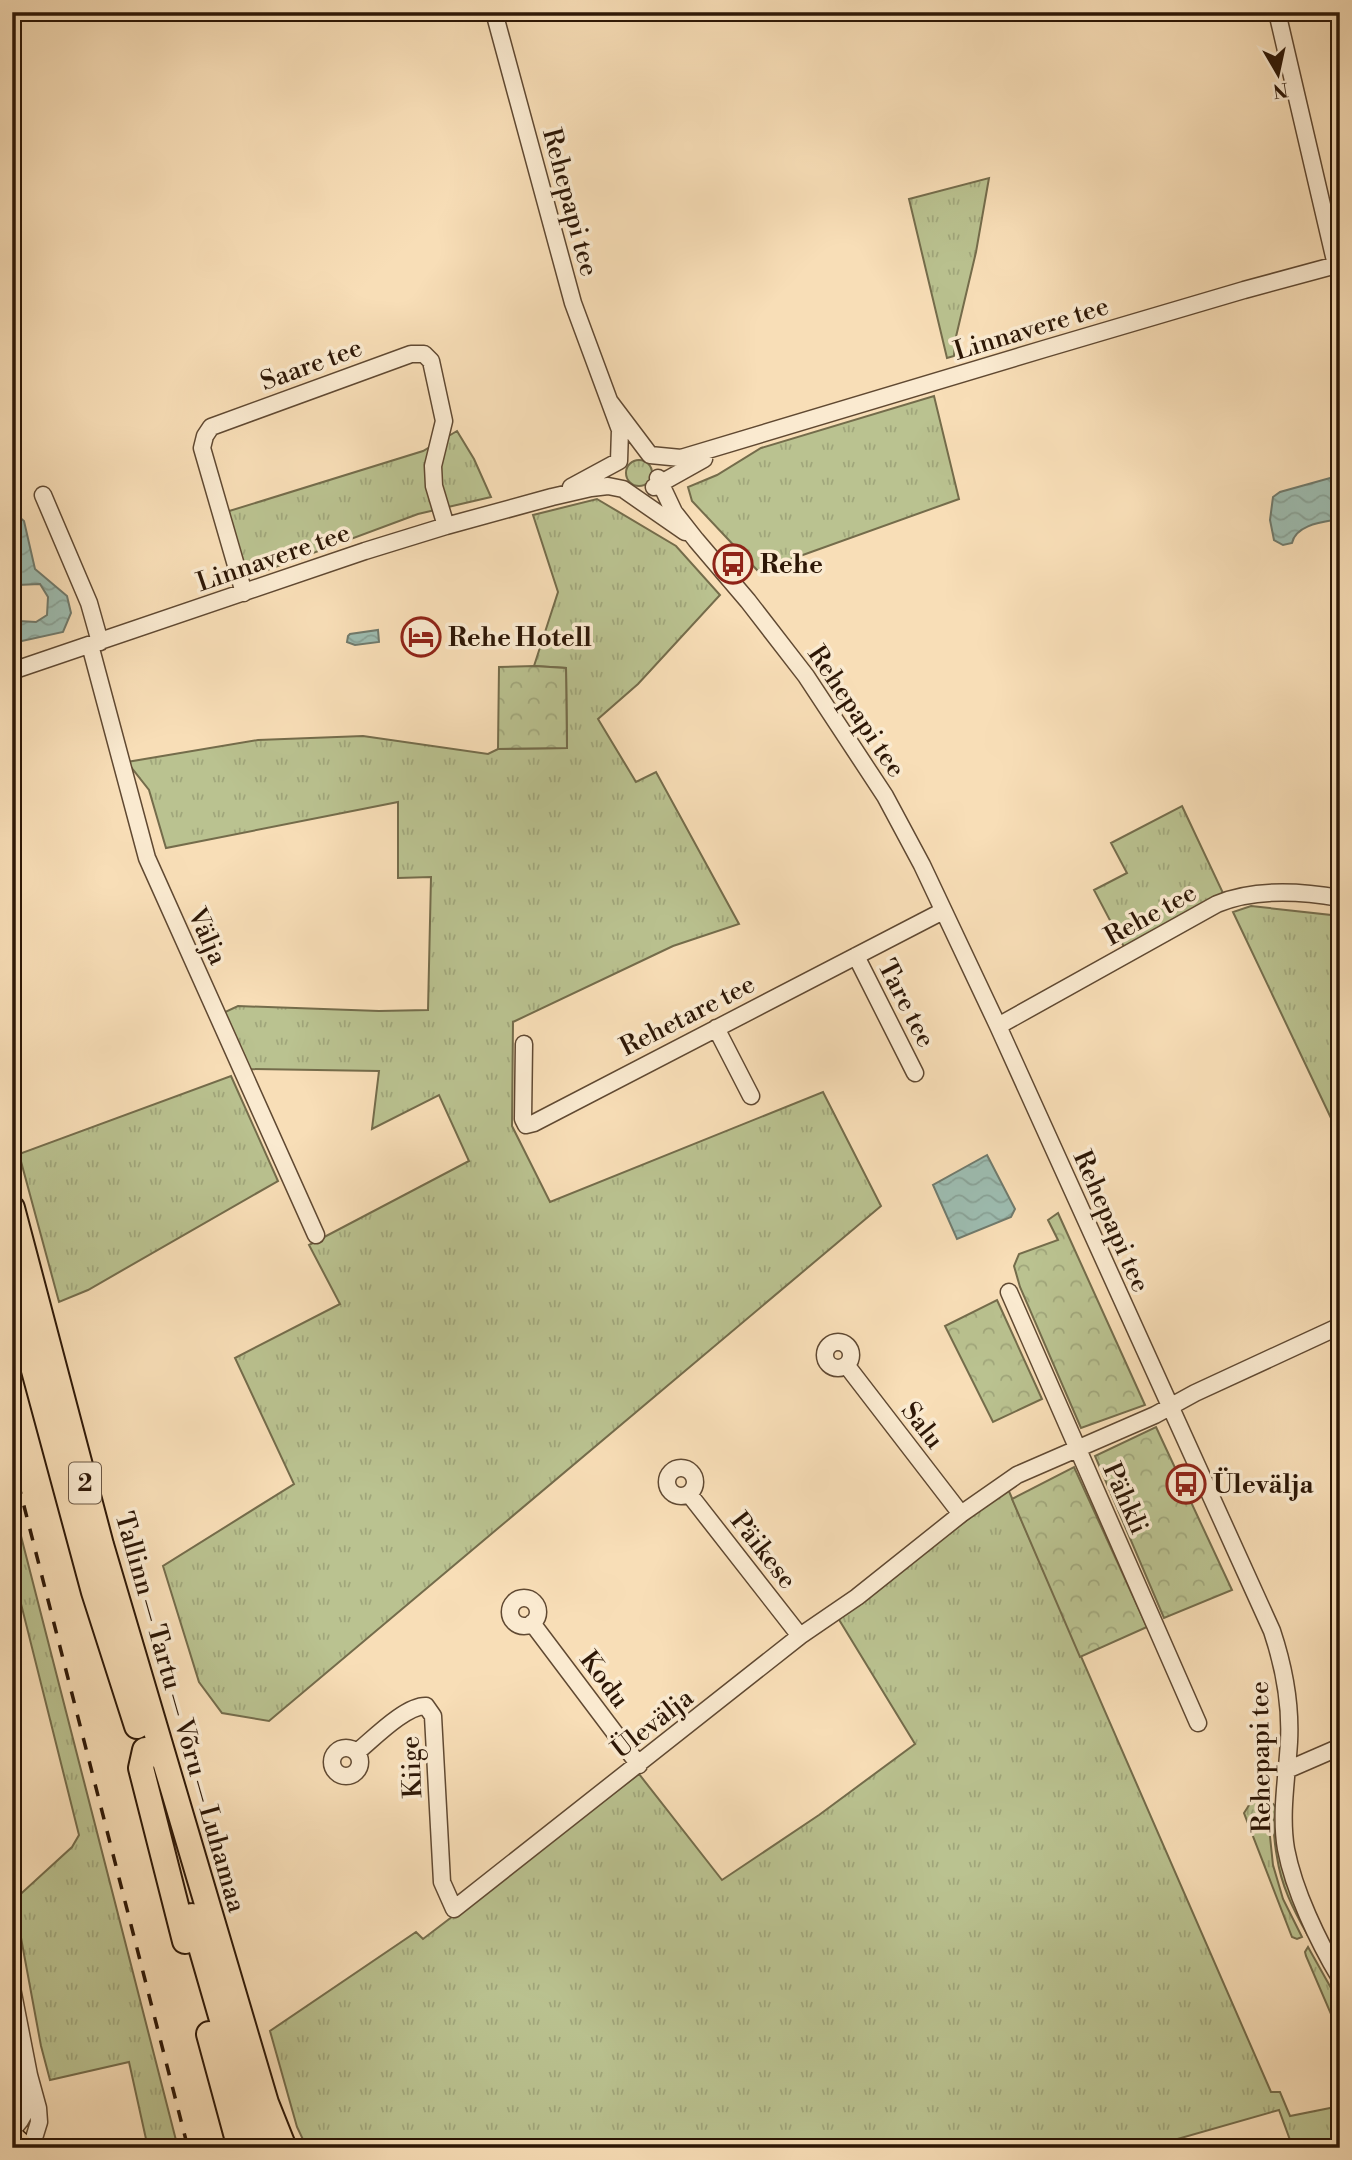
<svg xmlns="http://www.w3.org/2000/svg" width="1352" height="2160" font-family="'Libre Bodoni',serif">
	<style>
		.grass { fill: url(#grass-tufts); stroke: #746c4b; stroke-width: 2 }
		.forest { fill: url(#forest-crowns); stroke: #746c4b; stroke-width: 2 }
		.water { fill: url(#water-waves); stroke: #707a6c; stroke-width: 2 }
		.lines { fill: none; stroke-linecap: round; stroke-linejoin: round }
		.minor-casing { stroke: #604932; stroke-width: 19 }
		.major-casing { stroke: #2d1706; stroke-width: 24 }
		.highway-casing { stroke: #2d1706; stroke-width: 28 }
		.minor { stroke: #faead0; stroke-width: 16 }
		.major { stroke: #f8deb7; stroke-width: 21 }
		.highway { stroke: #f8deb7; stroke-width: 24 }
		.rail { stroke: #2d1706; stroke-width: 3.5; stroke-dasharray: 12 12; stroke-linecap: butt }
		.labels { text-anchor: middle; stroke-width: 7; stroke-linejoin: round; paint-order: stroke }
		.shield { fill: #faead0; stroke: #6a5643; stroke-width: 2 }
		.shield-label { font-size: 24px; font-weight: bold; fill: #2d1706 }
		.street-label { font-size: 26px; fill: #2d1706; stroke: #faead0 }
		.poi-label { font-size: 26px; font-weight: bold; fill: #2d1706; stroke: #faead0; text-anchor: start }
	</style>
	<defs>
		<pattern id="grass-tufts" width="24" height="20" patternUnits="userSpaceOnUse" patternTransform="scale(1.75)"><rect width="24" height="20" fill="#bac290"/><path d="M3 7l-1-3M5 7V3M7 7l1-3M15 17l-1-3M17 17v-4M19 17l1-3" fill="none" stroke="#a0a67b"/></pattern>
		<pattern id="forest-crowns" width="20" height="18" patternUnits="userSpaceOnUse" patternTransform="scale(1.75)"><rect width="20" height="18" fill="#bac290"/><path d="M2 6a3 3 0 1 1 6 0M12 15a3 3 0 1 1 6 0" fill="none" stroke="#a0a67b"/></pattern>
		<pattern id="water-waves" width="16" height="10" patternUnits="userSpaceOnUse" patternTransform="scale(1.75)"><rect width="16" height="10" fill="#9dbcb0"/><path d="M0 5q4-4 8 0t8 0" fill="none" stroke="#88a196"/></pattern>
	</defs>
	<rect width="100%" height="100%" fill="#f8deb7"/>
	<filter id="stains"><feTurbulence type="fractalNoise" baseFrequency=".00286" numOctaves="4"/><feColorMatrix values="0 0 0 0 .2 0 0 0 0 .09 0 0 0 0 .02 0 0 0 .5 -.17"/></filter>
	<radialGradient id="worn" r=".72"><stop offset=".6" stop-color="#630" stop-opacity="0"/><stop offset="1" stop-color="#630" stop-opacity=".3"/></radialGradient>
	<!-- grass -->
	<path class="grass" d="M989,178L976,252L955,341L954,356L947,358L909,199Z
		M934,396L959,499L758,571L692,501L688,487L717,475L761,448Z
		M457,431L474,459L491,497L418,514L246,578L226,512L423,451Z
		M626 473a13 13 0 1 1 26 0a13 13 0 1 1-26 0Z
		M597,499L676,546L720,595L638,684L598,719L636,782L656,772L739,924L673,946L513,1022L512,1126L550,1202L823,1092L881,1206L269,1721L222,1713L199,1682L163,1566L294,1484L235,1358L340,1304L309,1245L469,1161L439,1095L372,1129L379,1071L246,1069L223,1013L238,1006L379,1011L428,1010L431,877L398,878V802L166,848L149,790L127,762L258,740L363,736L488,754L498,749L567,748L566,668L534,666L558,592L533,515Z
		M1182,806L1223,893L1124,947L1094,890L1127,873L1111,843Z
		M1251,906L1340,916V1137L1233,912Z
		M231,1076L278,1181L88,1290L59,1302L19,1154Z
		M1008,1489L1271,2092H1280L1290,2116L1340,2106V2148H1293L1279,2110L1146,2148H307L297,2127L270,2031L416,1932L423,1939L639,1774L722,1880L819,1815L915,1744L838,1618Z
		M12,1501L178,2148H148L129,2062L50,2080L41,2046L14,1900L72,1847L79,1835L12,1568Z
		M1261,1798L1266,1799L1273,1865L1283,1899L1302,1937L1297,1939L1292,1937L1244,1813L1251,1802Z
		M1271,1802L1276,1807C1281,1857 1282,1885 1308,1929L1307,1934C1293,1909 1281,1885 1277,1857C1273,1838 1274,1820 1271,1802Z
		M1308,1947L1340,2004V2035L1306,1956L1305,1952Z"/>
	<!-- forest -->
	<path class="forest" d="M534,666L566,668L567,748L498,749L499,667Z
		M1058,1213L1145,1405L1081,1428L1020,1287L1014,1266L1019,1254L1058,1240L1048,1220Z
		M997,1300L1042,1399L993,1422L945,1326Z
		M1156,1427L1232,1590L1164,1618L1095,1456Z
		M1074,1467L1147,1627L1080,1657L1012,1499Z"/>
	<!-- water -->
	<path class="water" d="M1330,478L1340,479V519C1324,522 1296,524 1292,543L1283,545L1274,540L1270,520L1273,497L1280,492Z
		M12,511L24,521L35,569L67,596L71,613L63,632L22,641L12,637V613L19,621L36,622L47,615L48,597L40,584L17,585L12,593Z
		M378,630L379,642L355,645L347,642L348,636L350,634Z
		M987,1155L1015,1209L1011,1217L957,1239L933,1185Z"/>
	<g class="lines">
		<!-- minor casing -->
		<g class="minor-casing">
			<path id="minor" d="M494,12L573,303L620,430L619,461L571,487
				M1277,12L1336,265
				M610,402L650,455L681,458L1044,349L1244,290L1340,264
				M658,478L674,512L696,540L748,601L806,676L885,796L922,865L998,1026L1272,1631C1284,1667 1291,1704 1289,1742C1287,1777 1280,1814 1286,1849C1294,1891 1318,1941 1340,1978
				M654,487L704,459
				M43,495L89,603L100,642
				M244,593L202,448L205,436L211,427L411,354H424L431,361L444,421L433,466L434,486L446,526
				M90,645L147,858L316,1235
				M12,671L365,551L446,526L552,497L591,488L608,486L623,489L685,532
				M856,956L915,1073
				M998,1026L1217,904C1255,888 1300,891 1340,898
				M716,1028L751,1096
				M524,1044L523,1119L526,1125L534,1123L943,911
				M1009,1292L1198,1723
				M825 1355a13 13 0 1 1 26 0a13 13 0 1 1-26 0Z
				M847,1366L961,1514
				M667 1482a14 14 0 1 1 28 0a14 14 0 1 1-28 0Z
				M689,1494L800,1636
				M510 1612a14 14 0 1 1 28 0a14 14 0 1 1-28 0Z
				M532,1623L639,1765
				M332 1762a14 14 0 1 1 28 0a14 14 0 1 1-28 0Z
				M357,1752C373,1739 406,1705 426,1706L433,1716L442,1882L454,1909L800,1636L857,1597L961,1514L1017,1475L1155,1415L1195,1393L1340,1326
				M1287,1770L1340,1747
				M12,1988L29,2075L38,2108L39,2122L31,2148
				M12,2129C26,2119 28,2101 28,2085"/>
		</g>
		<!-- major casing -->
		<g class="major-casing">
			<path id="major" d="M12,2136L25,2148"/>
		</g>
		<!-- highway casing -->
		<g class="highway-casing">
			<path id="highway" d="M12,1208L101,1545L266,2103L284,2148
				M12,1289L94,1592L137,1726
				M145,1750L141,1768L185,1941
				M192,1916L234,2061L264,2148
				M209,2034L240,2148"/>
		</g>
		<!-- minor -->
		<use href="#minor" class="minor"/>
		<!-- major -->
		<use href="#major" class="major"/>
		<!-- highway -->
		<use href="#highway" class="highway"/>
		<!-- rail -->
		<path class="rail" d="M12,1459L188,2148"/>
	</g>
	<!-- icons -->
	<defs>
		<g id="bus-ring" transform="scale(2.0125)"><circle r="9.5" fill="#faead0" stroke="#8f2418" stroke-width="1.5"/><path d="M-5-6H5V4H4V6H2V4H-2V6H-4V4H-5ZM-3.5-4V0h7V-4ZM-3.5 1.2v1.5H-2V1.2ZM2 1.2v1.5H3.5V1.2Z" fill="#8f2418"/></g>
		<g id="hotel-ring" transform="scale(2.0125)"><circle r="9.5" fill="#faead0" stroke="#8f2418" stroke-width="1.5"/><path d="M-6-4.5h1.5V1H6V5H4.5V3h-9V5H-6ZM-4 0a1.8 1.8 0 1 1 3.6 0ZM.5 0V-2.5h3Q6-2.5 6 0Z" fill="#8f2418"/></g>
	</defs>
	<g fill-rule="evenodd">
		<use href="#bus-ring" x="733" y="564"/>
		<use href="#hotel-ring" x="421" y="637"/>
		<use href="#bus-ring" x="1186" y="1484"/>
	</g>
	<g class="labels">
		<!-- shield labels -->
		<rect class="shield" x="69" y="1462.5" width="32" height="41" rx="5"/>
		<g class="shield-label">
			<text x="85" y="1491">2</text>
		</g>
		<!-- street labels -->
		<g class="street-label">
			<text transform="translate(571 202) rotate(75)" y="9">Rehepapi tee</text>
			<text transform="translate(1031 328) rotate(-17)" y="9">Linnavere tee</text>
			<text transform="translate(311 364) rotate(-20)" y="9">Saare tee</text>
			<text transform="translate(273 557) rotate(-19)" y="9">Linnavere tee</text>
			<text transform="translate(857 711) rotate(56)" y="9">Rehepapi tee</text>
			<text transform="translate(1150 914) rotate(-29)" y="9">Rehe tee</text>
			<text transform="translate(208 936) rotate(66)" y="9">Välja</text>
			<text transform="translate(907 1003) rotate(63)" y="9">Tare tee</text>
			<text transform="translate(687 1015) rotate(-27)" y="9">Rehetare tee</text>
			<text transform="translate(1112 1221) rotate(66)" y="9">Rehepapi tee</text>
			<text transform="translate(923 1425) rotate(52)" y="9">Salu</text>
			<text transform="translate(1126 1498) rotate(66)" y="9">Pähkli</text>
			<text transform="translate(764 1550) rotate(52)" y="9">Päikese</text>
			<text transform="translate(605 1679) rotate(53)" y="9">Kodu</text>
			<text transform="translate(181 1712) rotate(74)" y="9">Tallinn — Tartu — Võru — Luhamaa</text>
			<text transform="translate(652 1723) rotate(-38)" y="9">Ülevälja</text>
			<text transform="translate(1260 1757) rotate(-91)" y="9">Rehepapi tee</text>
			<text transform="translate(411 1767) rotate(-93)" y="9">Kiige</text>
		</g>
		<!-- poi labels -->
		<g class="poi-label">
			<text x="760" y="573">Rehe</text>
			<text x="448" y="646">Rehe Hotell</text>
			<text x="1213" y="1493">Ülevälja</text>
		</g>
	</g>
	<!-- margin -->
	<rect width="1352" height="2160" fill="none" stroke="#f8deb7" stroke-width="42"/>
	<rect x="14" y="14" width="1324" height="2132" fill="none" stroke="#2d1706" stroke-width="3.5"/>
	<rect x="21" y="21" width="1310" height="2118" fill="none" stroke="#2d1706" stroke-width="2"/>
	<!-- north arrow -->
	<g transform="translate(1278 74) rotate(171)" stroke="#faead0" stroke-width="5" paint-order="stroke">
	<path d="M0-5L12 26L0 18L-12 26Z" fill="#2d1706"/>
	<text y="-10" font-size="19" font-weight="bold" text-anchor="middle" fill="#2d1706">N</text>
	</g>
	<rect width="100%" height="100%" filter="url(#stains)"/>
	<rect width="100%" height="100%" fill="url(#worn)"/>
</svg>
